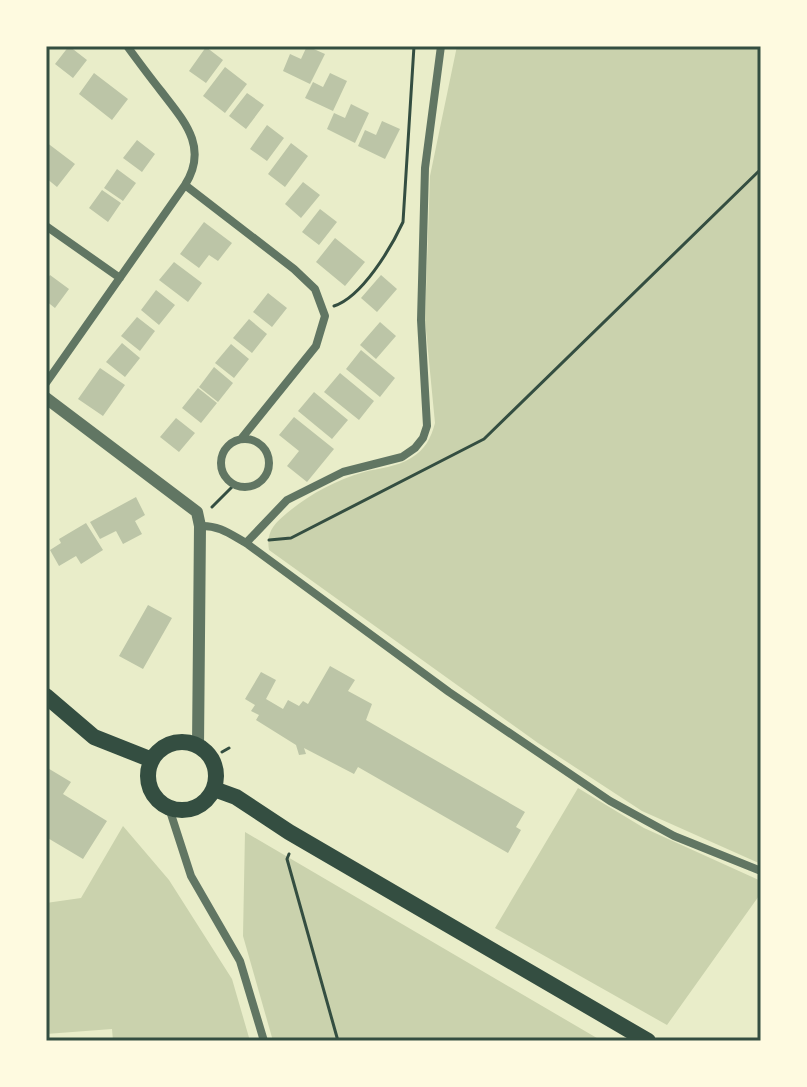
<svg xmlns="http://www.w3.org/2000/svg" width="807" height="1087" font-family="'Noto Serif',serif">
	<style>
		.green { fill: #cad2ad }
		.building { fill: #bcc5a7 }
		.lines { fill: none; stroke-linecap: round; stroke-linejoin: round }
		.path { stroke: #344e41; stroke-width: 3 }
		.minor { stroke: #617663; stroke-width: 8 }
		.tertiary { stroke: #617663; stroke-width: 12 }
		.primary { stroke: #344e41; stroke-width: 16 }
		.neatline { fill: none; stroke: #344e41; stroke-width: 3 }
	</style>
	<rect width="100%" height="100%" fill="#e9edc9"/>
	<!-- green -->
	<path class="green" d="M457,46H761V864L642,811L538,743L269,550C266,532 274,524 287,513C310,494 334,481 364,472C379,468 397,467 411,458C425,450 431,438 435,423L425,320L430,176Z
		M578,788L644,828L761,881V893L667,1025L495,928Z
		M123,826L169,880L232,979L250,1041H113L112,1029L46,1034V903L81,898Z
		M245,832L602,1041H273L243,936Z"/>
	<!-- building -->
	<path class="building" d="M69,46L87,60L73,78L55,64Z
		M307,46L325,54L310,84L283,71L290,54L301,59Z
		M206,47L223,60L206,83L189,71Z
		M225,67L247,84L225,113L203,96Z
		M94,73L128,99L112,120L79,94Z
		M330,73L347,81L333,111L305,98L313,82L323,87Z
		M247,93L264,105L246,129L229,116Z
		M351,104L369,113L355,143L327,129L334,113L345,118Z
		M382,121L400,129L385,159L358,146L365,130L376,135Z
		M267,125L284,138L267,161L250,149Z
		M137,140L155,154L142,172L123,158Z
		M46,142L75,164L57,187L46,178Z
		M291,143L308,156L285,187L268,174Z
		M117,169L136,183L123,201L104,188Z
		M303,182L320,195L301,218L285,204Z
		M102,190L121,203L108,222L89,208Z
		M320,209L337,222L319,245L302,232Z
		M204,222L232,243L218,261L209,255L199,268L180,254Z
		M335,238L365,262L345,286L316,262Z
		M174,262L202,283L188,302L159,280Z
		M50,275L69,289L55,308L46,301V281Z
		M381,275L397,289L377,312L361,298Z
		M156,290L175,305L159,325L141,310Z
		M268,293L287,308L272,327L253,312Z
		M137,317L155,331L140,351L121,336Z
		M249,319L267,334L252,353L233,338Z
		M380,322L396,336L376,359L360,345Z
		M122,343L140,358L125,377L106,362Z
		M231,344L249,359L234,378L215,363Z
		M361,350L395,378L380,397L346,369Z
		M214,367L233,383L218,402L199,387Z
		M100,368L125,385L103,416L78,399Z
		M340,373L374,401L359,420L324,392Z
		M198,388L217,403L201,423L182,408Z
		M314,392L348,420L332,439L298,411Z
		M294,417L334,449L307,482L287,466L299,451L279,435Z
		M176,418L195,433L179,452L160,437Z
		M136,497L145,515L135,521L142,534L123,544L116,531L100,539L90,522Z
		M86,523L103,550L81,564L76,556L59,566L50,550L61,543L59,539Z
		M148,605L172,618L143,669L119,656Z
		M330,666L355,680L348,691L372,704L366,720L525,812L516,827L521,830L508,853L358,767L354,774L304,748L306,754L299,755L296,745L256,720L259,715L251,711L255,705L245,699L261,672L276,680L266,699L283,709L288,700L299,706L303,701L308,704Z
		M46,767L71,782L63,794L107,821L83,859L46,837Z"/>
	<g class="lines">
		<!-- path -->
		<path class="path" d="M334,306C362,297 391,248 403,222L414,46
			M212,507L234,485
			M269,540L291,538L484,439L761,169
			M222,752L229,748
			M289,854L287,859L338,1041"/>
		<!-- minor -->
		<path class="minor" d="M185,185L294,269L315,289L325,316L316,346L241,439
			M46,226L120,278
			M46,383L185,185C209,147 184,121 161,91C149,76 138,61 127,46
			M221 463a24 24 0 1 1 48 0a24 24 0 1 1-48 0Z
			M200,526C219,525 230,534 246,543L449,692L610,801L674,836L761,871
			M246,543L287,500L343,472L402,457L415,448L423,438L427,426L421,320L425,168L441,46
			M169,808L191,876L240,961L264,1041"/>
		<!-- tertiary -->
		<path class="tertiary" d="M46,398L197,512L200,526L198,746"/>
		<!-- primary -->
		<path class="primary" d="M46,696L94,737L152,760
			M148 776a34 34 0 1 1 68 0a34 34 0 1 1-68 0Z
			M214,789L236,797L289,832L648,1041"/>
	</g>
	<!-- border -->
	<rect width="807" height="1087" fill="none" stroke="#fefae0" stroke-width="96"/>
	<rect x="48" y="48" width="711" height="991" class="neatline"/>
</svg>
